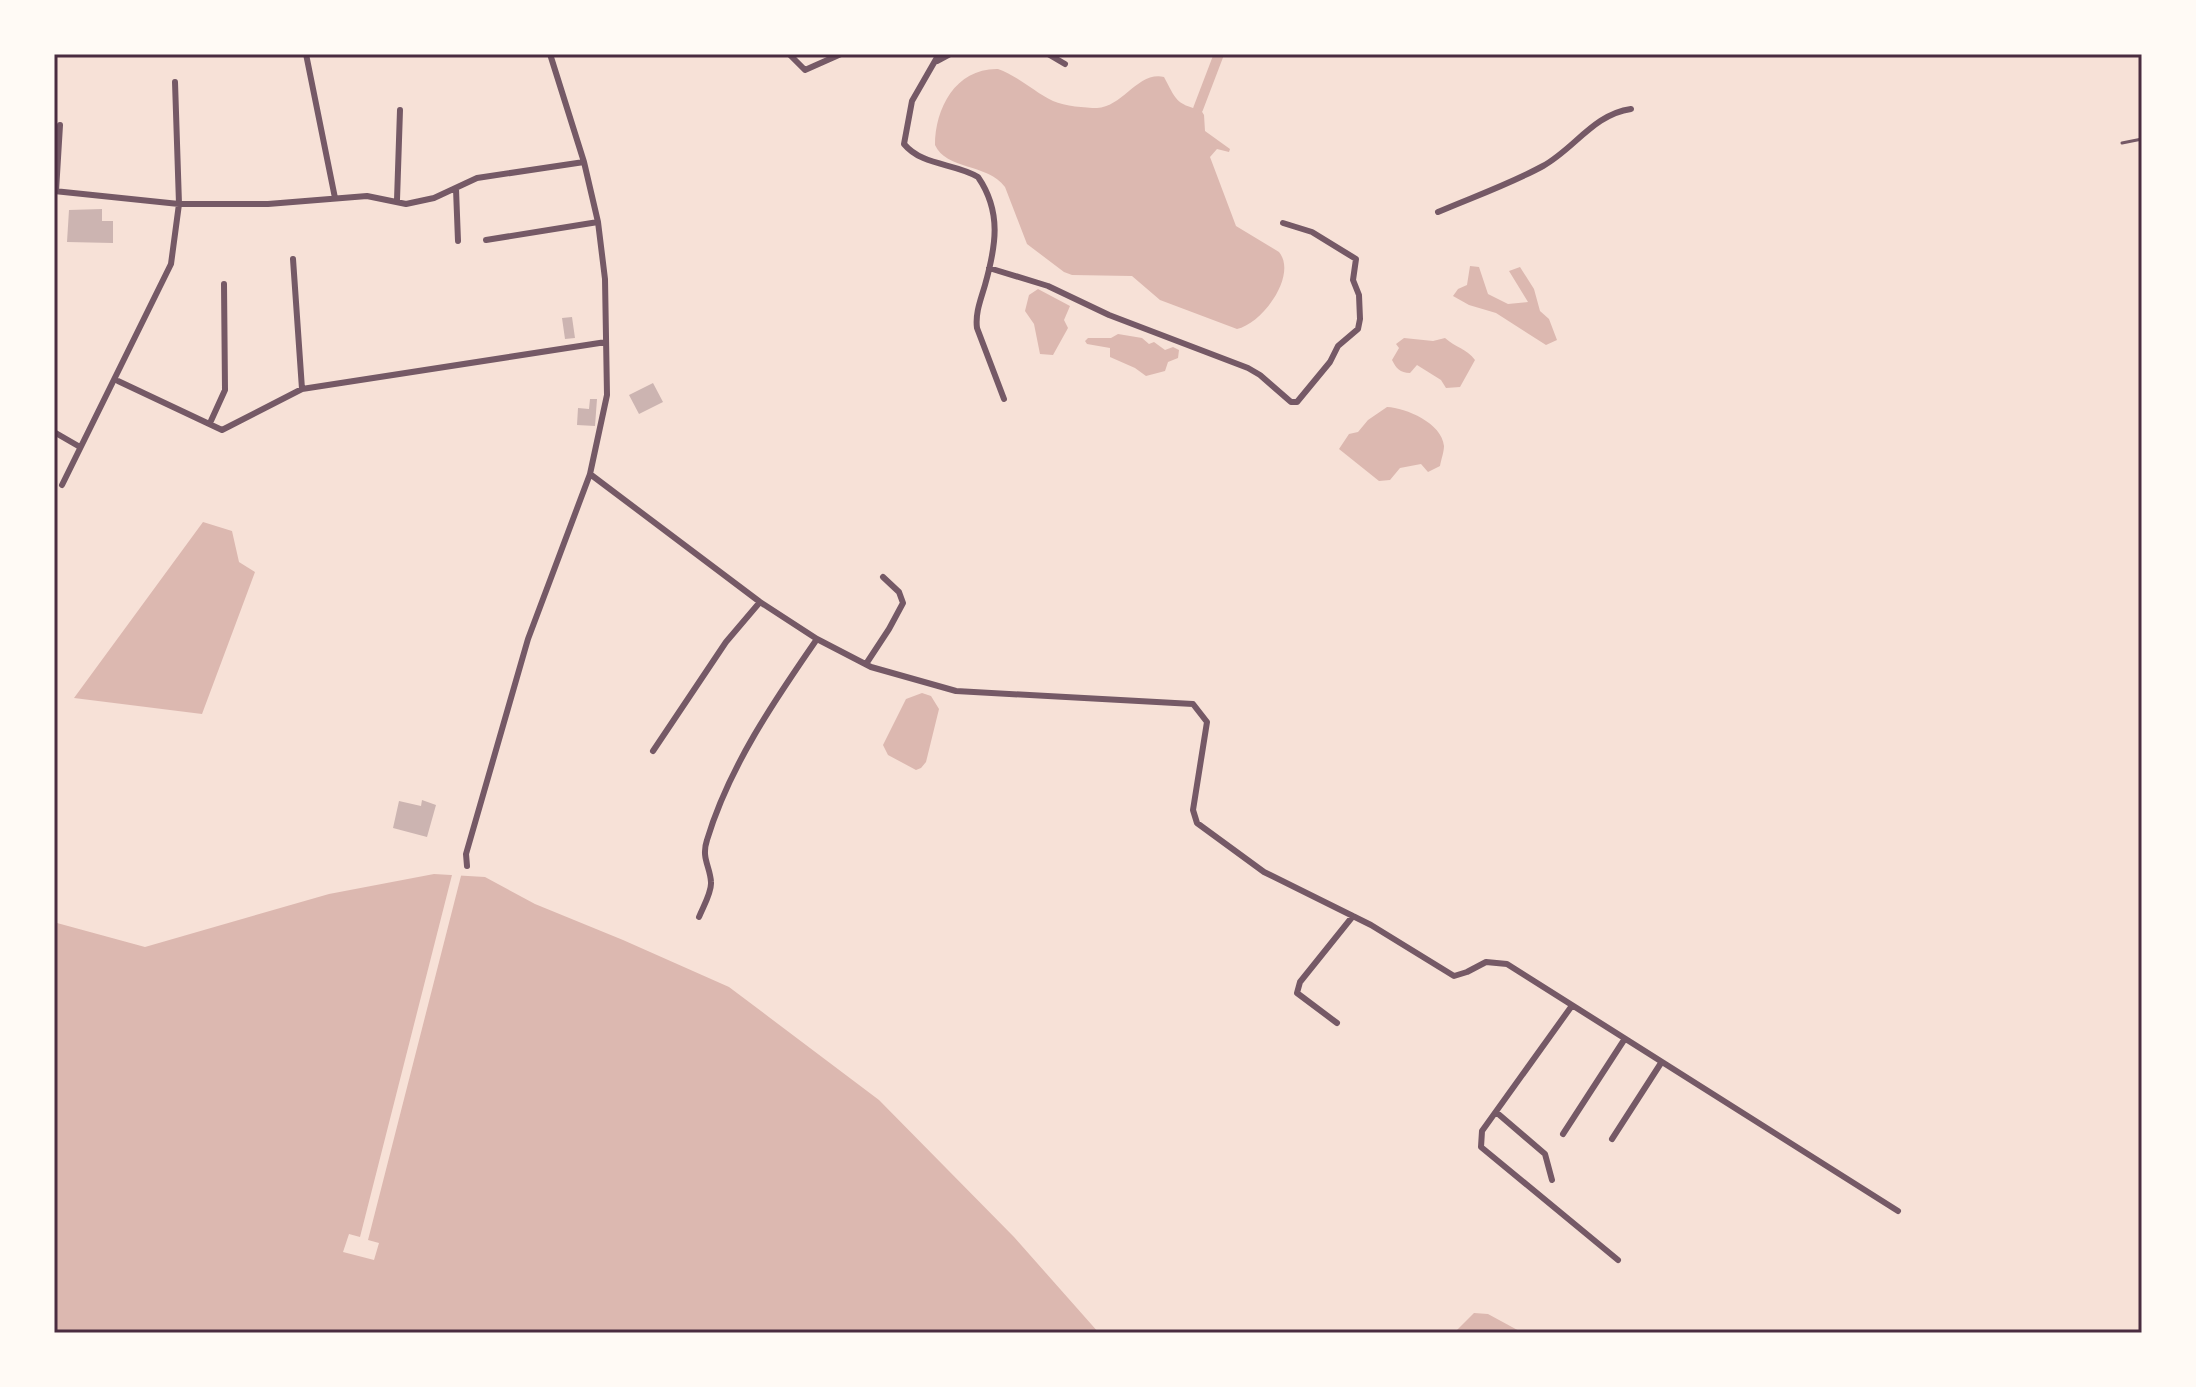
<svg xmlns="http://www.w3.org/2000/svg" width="2196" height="1387" font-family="'PT Sans Narrow',sans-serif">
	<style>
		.water { fill: #dcb8b0 }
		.pier { fill: #f7e1d7 }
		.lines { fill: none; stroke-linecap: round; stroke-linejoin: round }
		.canal { stroke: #dcb8b0; stroke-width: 10 }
		.building { fill: #ccb4b1 }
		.service { stroke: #755966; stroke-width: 3 }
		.minor { stroke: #755966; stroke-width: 6 }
		.neatline { fill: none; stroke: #4a2c40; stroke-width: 3 }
	</style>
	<rect width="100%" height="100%" fill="#f7e1d7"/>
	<!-- water -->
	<path class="water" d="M998,69C1018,76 1034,92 1053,101C1065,106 1085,108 1097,108C1123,107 1138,71 1164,77C1176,99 1175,104 1201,110L1204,115L1205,131L1230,149L1229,152L1217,149L1210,157L1236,226L1279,252C1298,275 1262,324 1237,329L1160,300L1132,276L1072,275L1064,272L1027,244L1005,187C987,163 946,170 935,145C935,108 956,68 998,69Z
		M1470,266L1479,267L1488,294L1508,304L1528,302L1509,271L1520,267L1534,289L1540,311L1549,319L1557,340L1546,345L1496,313L1469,305L1453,296L1458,289L1467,285Z
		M1038,289L1070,306L1064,320L1068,328L1053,355L1040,354L1034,324L1025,311L1029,295Z
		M1118,334L1142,338L1149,344L1154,342L1165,350L1173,347L1179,350L1178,358L1168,362L1165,371L1146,376L1135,368L1110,357V348L1087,344L1085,341L1088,338H1111Z
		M1404,338L1433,341L1445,338C1456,348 1466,348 1475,360L1460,387L1446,388L1441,380L1417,365L1410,373C1400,373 1396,368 1392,360L1399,348L1396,344Z
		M1387,407C1406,408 1442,423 1444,446C1444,452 1441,460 1440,466L1428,472L1421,464L1400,468L1390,480L1379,481L1339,449L1349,434L1358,432L1368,420Z
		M203,522L232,531L239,562L255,572L202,714L74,698Z
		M922,693L931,696L939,709L926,762L921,768L916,770L888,755L883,745L906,699Z
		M434,874L485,877L535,904L623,940L729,987L879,1100L1014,1237L1099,1333H54V925L57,923L145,947L329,894Z
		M1474,1313L1488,1314L1523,1333H1454Z"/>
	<!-- pier -->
	<path class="pier" d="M453,871L462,872L368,1240L379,1243L374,1260L343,1252L349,1234L360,1237Z"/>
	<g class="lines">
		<!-- canal -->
		<path class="canal" d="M1198,109L1219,54"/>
	</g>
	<!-- building -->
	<path class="building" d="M102,209V221H113V243L67,242L69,210Z
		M572,317L575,338L565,339L562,318Z
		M653,383L663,402L639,414L629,395Z
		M590,399H597L595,426L577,425L578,408L589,409Z
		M422,800L436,805L427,837L393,828L399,801L421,806Z"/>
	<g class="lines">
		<!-- service -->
		<path class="service" d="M2122,143L2142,139"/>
		<!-- minor -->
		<path class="minor" d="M306,54L335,198
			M789,54L805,70L841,54
			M939,54L912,101L904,144C922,166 955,163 978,177C1002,212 996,246 985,285C981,299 975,313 977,328L1004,399
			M1048,54L1065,64
			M937,61L950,54
			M456,189L458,241
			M54,191L179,204H268L367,196L406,204L434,198L477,178L584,162
			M56,191L60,125
			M397,200L400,110
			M1438,212C1473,197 1510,184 1543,166C1574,149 1594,114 1631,109
			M486,240L598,222
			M293,259L302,389
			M989,268L1048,286L1109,315L1248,368L1260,375L1291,402H1297L1330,362L1338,346L1358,329L1360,319L1359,295L1353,280L1356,259L1312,232L1283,223
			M118,381L222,430L302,389L606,342
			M210,423L225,390L224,284
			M54,432L80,447
			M590,474L760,602L817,639L871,667L956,691L1193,704L1207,722L1193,810L1197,823L1264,872L1371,925L1454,976L1467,972L1486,962L1507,964L1898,1211
			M62,485L171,264L179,204L175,82
			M866,664L889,629L903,603L899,592L883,577
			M653,751L726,642L760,602
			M467,866L466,854L528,639L590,474L607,395L605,279L598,222L584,162L550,54
			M699,917C703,907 712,892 711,882C710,866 701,858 707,840C729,767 774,701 817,639
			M1571,1007L1482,1131L1481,1147L1618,1260
			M1337,1023L1297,993L1300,982L1353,916
			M1496,1112L1545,1154L1552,1180
			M1563,1134L1624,1040
			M1612,1139L1661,1063"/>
	</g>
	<!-- border -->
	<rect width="2196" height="1387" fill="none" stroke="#fffaf5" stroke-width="112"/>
	<rect x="56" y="56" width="2084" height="1275" class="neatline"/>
</svg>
